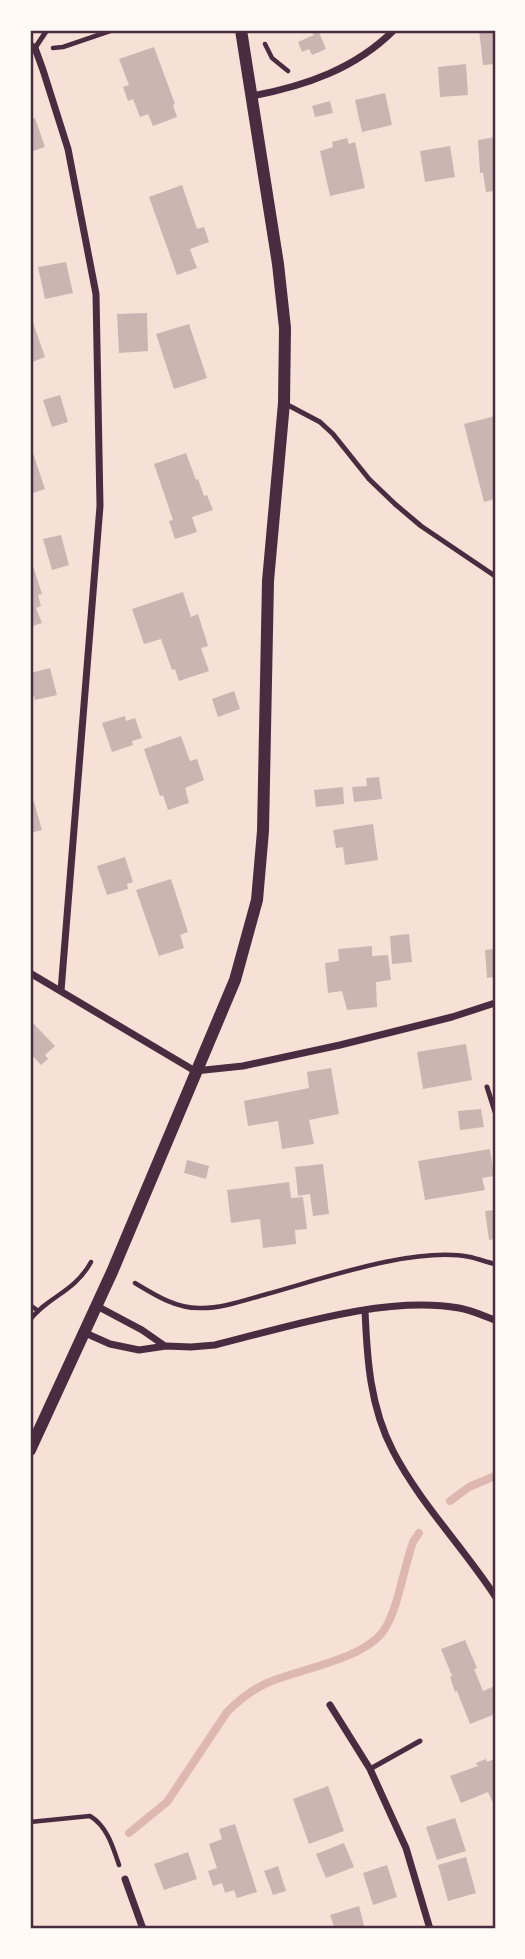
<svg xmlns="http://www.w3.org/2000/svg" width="525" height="1959" font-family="'Times New Roman',serif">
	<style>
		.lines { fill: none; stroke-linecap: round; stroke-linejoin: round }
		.stream { stroke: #dcb8b0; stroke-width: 8 }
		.building { fill: #ccb4b1 }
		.path { stroke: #4a2c40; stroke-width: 4.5 }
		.service { stroke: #4a2c40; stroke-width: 5 }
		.minor { stroke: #4a2c40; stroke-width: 7 }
		.tertiary { stroke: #4a2c40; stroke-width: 12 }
		.neatline { fill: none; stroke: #4a2c40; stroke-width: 2.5 }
	</style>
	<rect width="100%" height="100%" fill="#f7e1d7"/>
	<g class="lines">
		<!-- stream -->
		<path class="stream" d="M450,1501L469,1487L495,1476
			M129,1833L167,1802L227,1712C239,1700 251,1690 267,1683C298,1669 364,1660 384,1630C398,1609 404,1567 413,1542L419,1533"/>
	</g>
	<!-- building -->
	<path class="building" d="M318,30L326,49L312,55L309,49L302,52L298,42L314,35L312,32Z
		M479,30H495V64L483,65Z
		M154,47L175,104L173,105L177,117L153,126L148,114L140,117L133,99L128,101L123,87L129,85L119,59Z
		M466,64L468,95L440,97L438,67Z
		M385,93L392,125L362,132L355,100Z
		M330,101L333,113L315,117L312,106Z
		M35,118L45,147L30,152V120Z
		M495,137V191L486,192L483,173H480L478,140Z
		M347,138L349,144L355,142L365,188L330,196L320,151L333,147L332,142Z
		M450,146L455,177L425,182L420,151Z
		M182,185L197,229L204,227L209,242L190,249L197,268L177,275L149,197Z
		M66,262L73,293L45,299L38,267Z
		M147,313L148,351L119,353L117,314Z
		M30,314L45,357L30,363Z
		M189,324L207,378L174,389L156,334Z
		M60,395L68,422L52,427L43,400Z
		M495,416V499L484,502L464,424Z
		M30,444L45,489L30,494Z
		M186,453L196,480L198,479L204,496L207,495L213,510L192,517L197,532L175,539L169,521L173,520L154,464Z
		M61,535L69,565L52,570L43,539Z
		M32,563L42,594L38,595L41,606L36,608L42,623L30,627V564Z
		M183,592L191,617L198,614L208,646L201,648L209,671L179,681L175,669L172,670L161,639L144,644L132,609Z
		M50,668L57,695L35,700L34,696L30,697V673Z
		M234,691L240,709L218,717L212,699Z
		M125,716L126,721L135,718L142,738L132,741L133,745L112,752L102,723Z
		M181,736L190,761L197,759L204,780L185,788L189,803L168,810L163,795L160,796L144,749Z
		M379,777L382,799L354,802L352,787L367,786L366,778Z
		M343,787L344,804L316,807L314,790Z
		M34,802L42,830L30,833V803Z
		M373,824L378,860L345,865L343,847L336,848L333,830Z
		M125,857L133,882L127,884L128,889L107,895L97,866Z
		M171,879L188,932L180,935L184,948L159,956L136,890Z
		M409,934L412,962L392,964L390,936Z
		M372,946V956L388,955L391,980L376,982L377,1007L347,1010L342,991L328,993L325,963L339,961L338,949Z
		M495,949V977L487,978L485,950Z
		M30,1020L55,1046L45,1055L48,1059L41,1065L30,1053Z
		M466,1044L472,1080L423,1089L417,1052Z
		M331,1068L339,1114L309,1120L314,1144L282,1149L278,1121L248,1126L244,1101L309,1088L307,1072Z
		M481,1109L484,1127L460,1130L458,1111Z
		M490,1149L494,1176L482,1178L485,1190L425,1200L418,1161Z
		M187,1160L209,1166L206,1179L184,1173Z
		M323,1164L329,1214L313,1216L310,1194L298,1196L295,1167Z
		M289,1182L291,1198L303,1197L307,1229L295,1230L296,1244L263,1248L260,1219L231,1223L227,1190Z
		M495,1210V1239L489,1240L485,1211Z
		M465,1640L477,1668L474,1669L483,1691L495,1686V1714L470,1724L457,1691L455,1692L450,1677L452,1676L441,1649Z
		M486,1759L487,1762L495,1759V1800L492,1801L488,1792L461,1803L450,1776L478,1766L476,1763Z
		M328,1786L344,1831L309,1844L293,1799Z
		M455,1818L466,1851L437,1860L426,1827Z
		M235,1824L257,1892L237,1898L234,1890L225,1893L222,1883L213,1886L208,1871L217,1868L209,1844L222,1839L219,1829Z
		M344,1843L354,1867L326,1878L316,1854Z
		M188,1852L197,1879L164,1890L154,1864Z
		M466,1857L476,1893L448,1901L438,1865Z
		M387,1865L397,1897L373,1905L363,1873Z
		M278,1866L286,1891L273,1895L264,1871Z
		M359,1906L365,1929H335L330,1915Z"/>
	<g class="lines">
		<!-- path -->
		<path class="path" d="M265,44L272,58L288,71
			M53,48L63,47L113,30
			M135,1283C155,1295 175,1308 199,1308C221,1309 245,1300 267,1294C322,1279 414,1246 470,1257C478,1259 487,1262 495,1264
			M30,1305L37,1310
			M30,1320C48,1296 74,1293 91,1262
			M30,1822L90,1816C107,1826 113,1847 119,1865"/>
		<!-- service -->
		<path class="service" d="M35,48L47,30
			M284,403L320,422L333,434L369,479L395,504L421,526L495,576
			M487,1087L495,1112
			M370,1769L420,1741"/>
		<!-- minor -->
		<path class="minor" d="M30,45L35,48L43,70L68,149L96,294L100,506L61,991
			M252,96C305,86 355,69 394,30
			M30,973L195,1071L243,1066L340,1045L452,1017L495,1003
			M95,1305L142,1330L165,1346
			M365,1310C367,1359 370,1407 393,1451C420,1503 463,1547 495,1596
			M83,1332L110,1344L139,1350L166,1346L191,1347L215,1345C288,1327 385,1295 459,1308C471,1310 484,1316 495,1320
			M330,1705L370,1769L406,1848L430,1929
			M125,1879L143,1929"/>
		<!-- tertiary -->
		<path class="tertiary" d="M30,1450L112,1272L235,980L257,900L263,831L268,581L284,403L285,328L278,264L241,30"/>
	</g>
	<!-- border -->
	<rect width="525" height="1959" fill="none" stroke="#fffaf5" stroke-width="63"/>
	<rect x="32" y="32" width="462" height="1895" class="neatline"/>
</svg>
